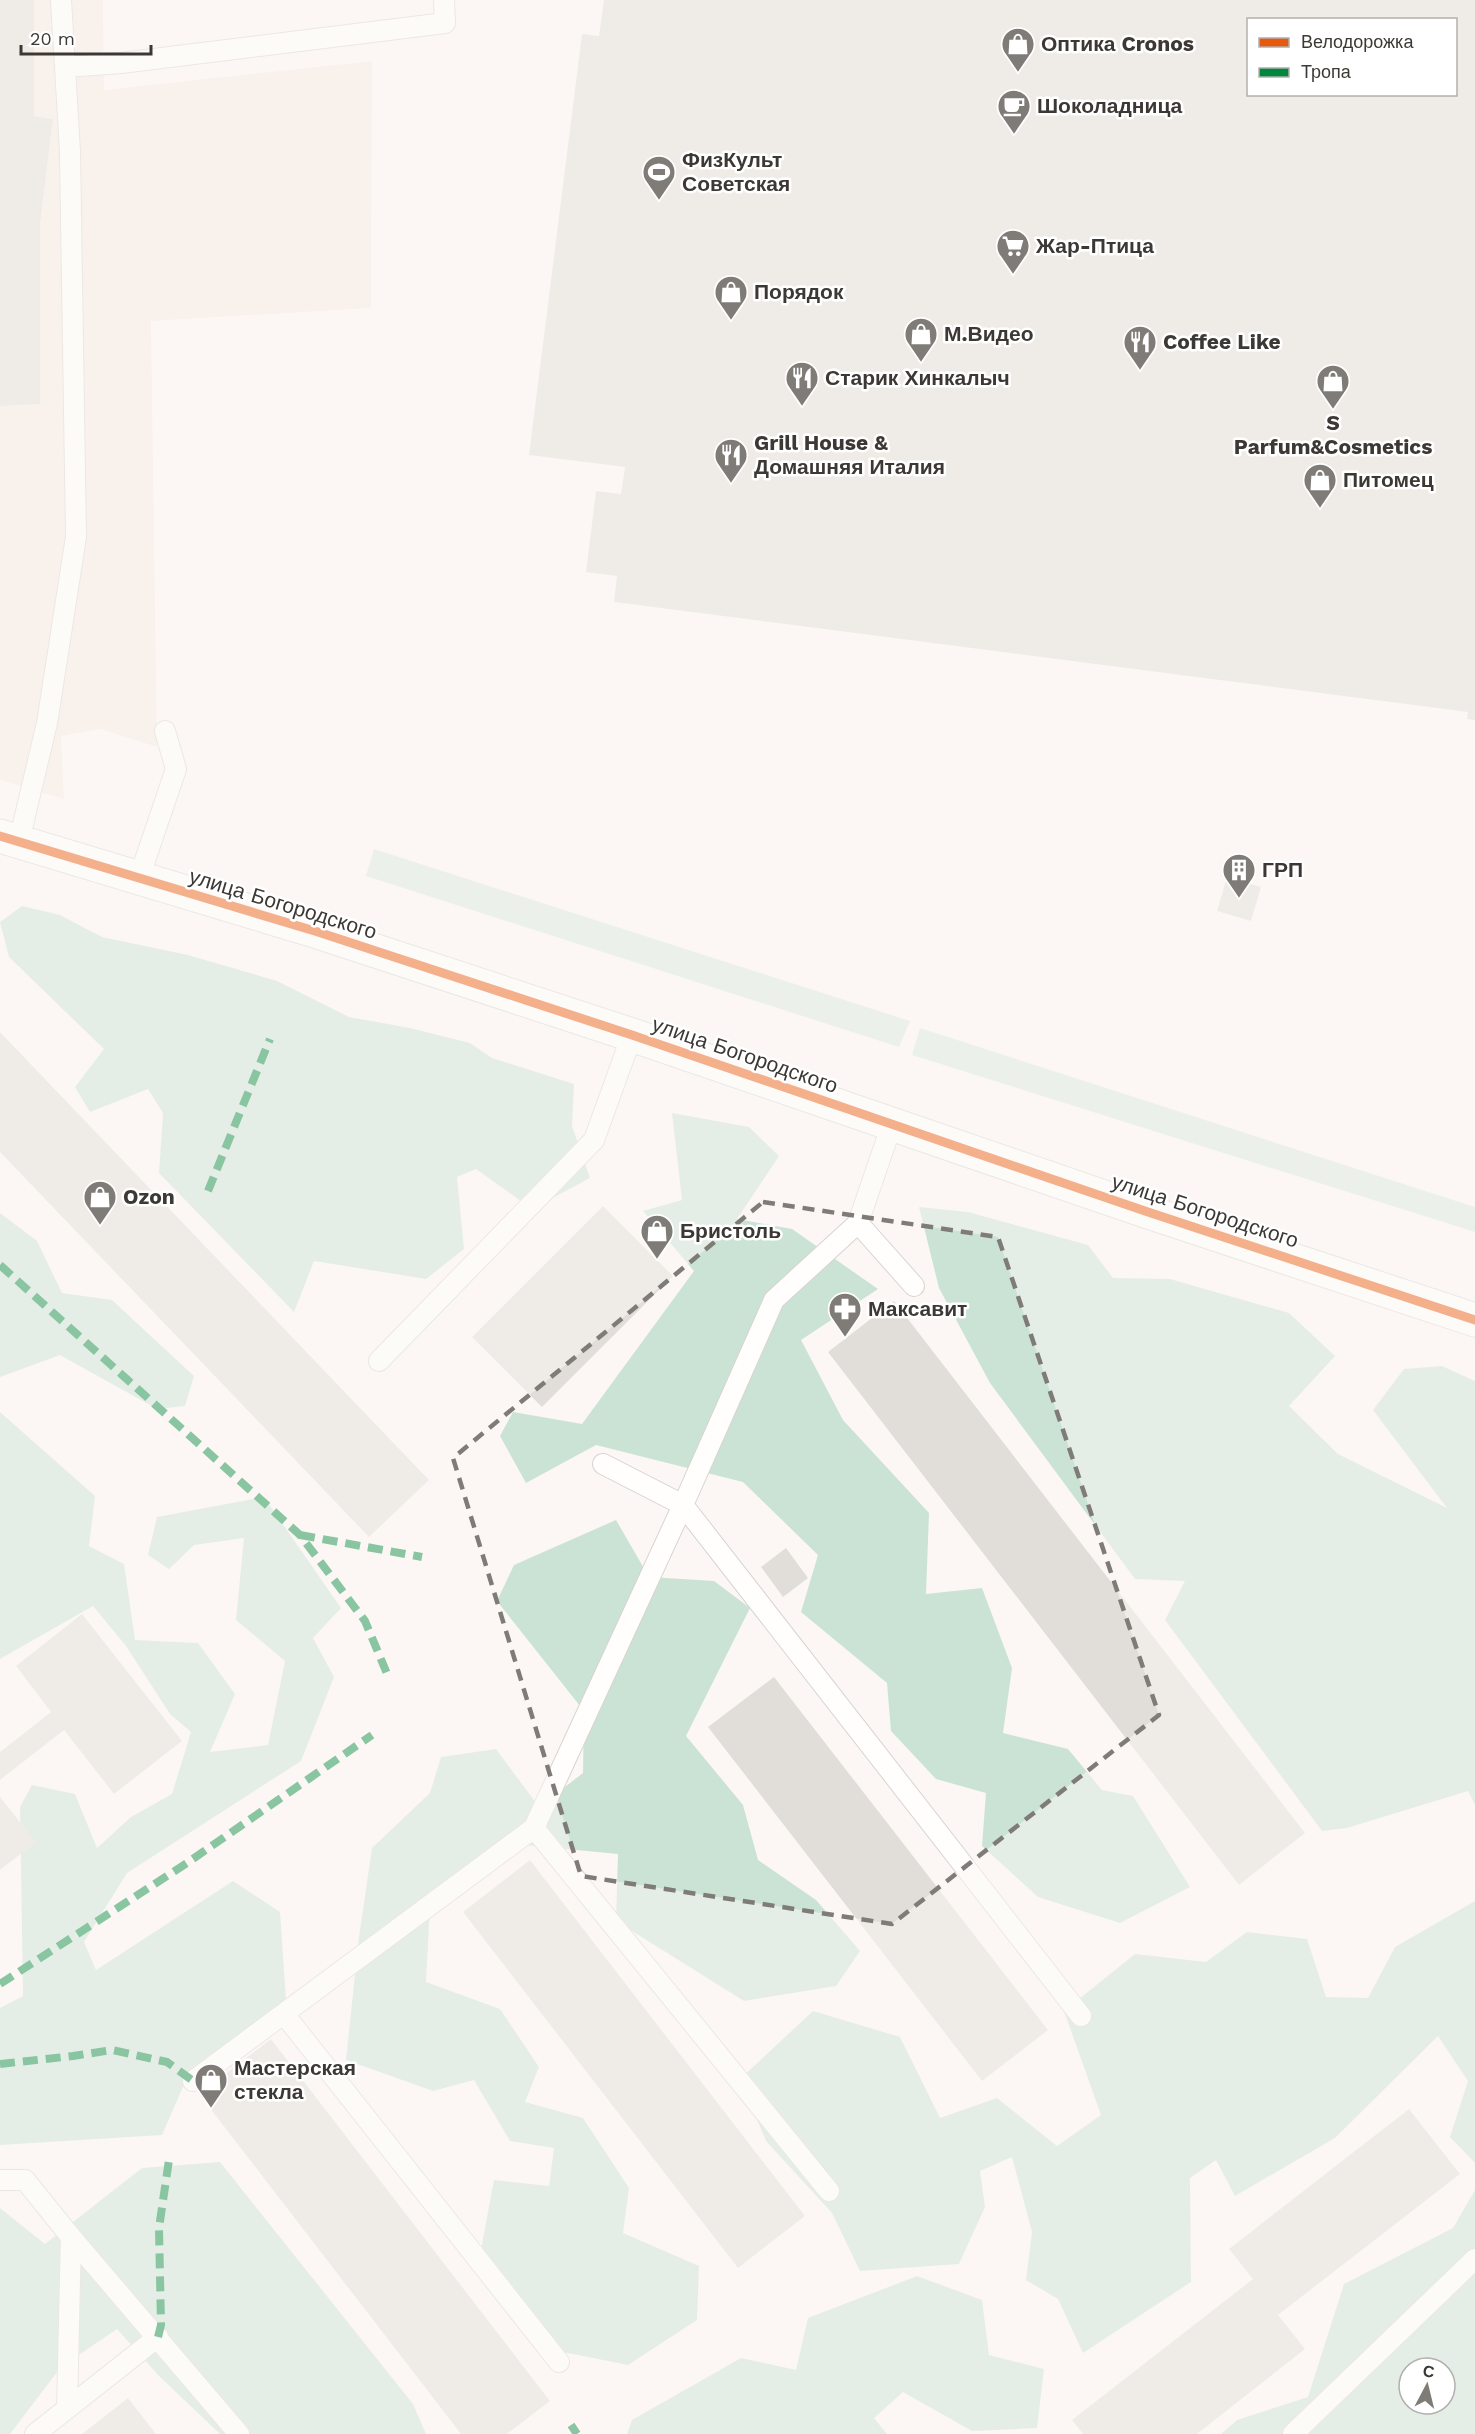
<svg xmlns="http://www.w3.org/2000/svg" width="1475" height="2434" font-family="'Work Sans',sans-serif">
	<style>
		.built { fill: #f5ece2 }
		.green { fill: #d7e9dd }
		.forest { fill: #cae3d4; fill-rule: evenodd }
		.building { fill: #e1deda; fill-rule: evenodd }
		.lines { fill: none; stroke-linecap: round; stroke-linejoin: round }
		.service-casing { stroke: #d7d4d1; stroke-width: 22 }
		.tertiary-casing { stroke: #d7d4d1; stroke-width: 35 }
		.service { stroke: #fffefd; stroke-width: 20 }
		.tertiary { stroke: #fffefd; stroke-width: 33 }
		.quiet { stroke: #00873e; stroke-width: 8; stroke-dasharray: 15 8; stroke-linecap: butt }
		.cycleway-casing { stroke: #fff; stroke-width: 13 }
		.cycleway { stroke: #e8590c; stroke-width: 9 }
		.marked { fill: none; stroke: #7f7c78; stroke-width: 4.5; stroke-dasharray: 12 8; stroke-linejoin: round }
		.labels { text-anchor: middle; stroke-width: 5; stroke-linejoin: round; paint-order: stroke }
		.poi-label { font-size: 21px; font-weight: bold; fill: #3c3935; stroke: #fff; text-anchor: start }
		.street-label { font-size: 21px; fill: #3c3935; stroke: #fff }
	</style>
	<rect width="100%" height="100%" fill="#fcf7f4"/>
	<!-- built -->
	<path class="built" d="M0,0H103L104,90L372,61L371,308L151,321L157,747L100,729L61,736L64,799L0,780Z"/>
	<!-- green -->
	<path class="green" d="M374,849L910,1021L899,1047L366,876Z
		M920,1028L1475,1207V1232L912,1055Z"/>
	<!-- forest -->
	<path class="forest" d="M22,906L60,915L102,937L188,955L277,981L349,1017L410,1028L470,1043L492,1058L574,1084L572,1126L590,1178L532,1209L476,1169L457,1177L464,1249L426,1279L314,1261L294,1312L159,1173L163,1113L148,1089L90,1112L75,1087L104,1049L9,957L0,922Z
		M672,1113L749,1127L779,1156L737,1219L792,1229L878,1289L801,1340L843,1420L929,1513L926,1594L982,1588L1012,1668L1003,1733L1068,1749L1102,1790L1133,1796L1190,1887L1120,1923L1038,1897L982,1846L986,1793L936,1779L891,1731L887,1683L801,1612L818,1555L743,1482L596,1445L526,1483L500,1436L513,1412L582,1424L694,1271L643,1211L682,1200Z
		M919,1207L968,1212L1088,1245L1113,1278L1170,1279L1289,1313L1335,1356L1289,1406L1338,1454L1447,1508L1373,1410L1404,1369L1442,1366L1475,1381V1805L1468,1791L1347,1828L1322,1831L1165,1620L1185,1581L1135,1579L990,1383L939,1288Z
		M0,1213L37,1241L62,1293L112,1300L194,1376L185,1406L157,1409L60,1355L0,1377Z
		M0,1412L95,1496L89,1546L124,1564L135,1640L198,1643L235,1694L210,1752L268,1745L285,1661L236,1620L244,1538L194,1545L169,1569L148,1555L157,1517L264,1497L341,1608L313,1638L334,1677L301,1761L127,1873L84,1942L96,1970L233,1881L280,1912L286,2000L190,2071L162,2135L0,2145V2008L23,1996L20,1807L32,1785L75,1794L97,1848L131,1817L172,1794L191,1732L170,1714L126,1646L93,1606L0,1659Z
		M616,1520L649,1577L714,1581L750,1608L686,1736L743,1805L758,1860L816,1900L860,1951L836,1986L744,2001L616,1921L618,1854L524,1845L430,1907L426,1982L500,2009L539,2067L525,2102L583,2118L629,2188L623,2233L699,2266L697,2320L628,2365L548,2349L477,2271L494,2180L549,2186L554,2148L510,2141L474,2080L433,2091L346,2060L359,1937L372,1848L430,1793L441,1757L496,1749L539,1807L583,1773L584,1711L497,1601L514,1565Z
		M1475,1901V2163L1450,2137L1468,2081L1438,2036L1335,2138L1235,2196L1216,2160L1190,2178L1191,2282L1083,2353L1058,2299L1026,2280L1032,2232L1012,2157L980,2171L985,2207L959,2264L860,2271L832,2213L766,2141L740,2079L813,2011L900,2037L940,2118L997,2098L1057,2146L1101,2115L1064,2011L1135,1954L1206,1962L1247,1932L1307,1939L1326,1997L1368,1998L1395,1947Z
		M220,2162L413,2404L426,2434H220L159,2376L117,2329L61,2367L10,2434H0V2208L45,2244L142,2168Z
		M1475,2190V2434H1221L1237,2420L1308,2397L1344,2284L1453,2228ZM1409,2368H1445V2404H1409Z
		M917,2276L982,2300L989,2355L1044,2369L1037,2428L972,2431L903,2392L874,2418L887,2434H627L632,2420L741,2358L796,2370L808,2318Z"/>
	<!-- building -->
	<path class="building" d="M0,0H34V116L53,119L40,224V404L0,406Z
		M604,0H1475V720L1467,719L1468,712L614,602L617,576L586,572L596,491L621,494L625,467L529,455L582,34L599,36ZM1248,20H1456V94H1248Z
		M1227,877L1261,887L1251,921L1217,911Z
		M0,1032L429,1480L369,1537L0,1152Z
		M603,1206L673,1276L542,1407L472,1337Z
		M894,1301L1305,1833L1239,1885L828,1352Z
		M786,1548L808,1578L783,1597L761,1567Z
		M82,1614L182,1741L114,1794L64,1730L0,1780V1752L51,1712L16,1666Z
		M774,1677L1048,2030L982,2081L708,1727Z
		M0,1797L36,1842L0,1870Z
		M530,1860L805,2216L738,2268L463,1912Z
		M271,2039L550,2401L507,2434H461L199,2094Z
		M1409,2109L1460,2174L1278,2315L1305,2349L1197,2434H1083L1072,2420L1253,2279L1229,2249Z
		M128,2398L156,2434H82Z"/>
	<g class="lines">
		<!-- service casing -->
		<g class="service-casing">
			<path id="service" d="M61,0L65,67L121,63L445,23L444,0
				M19,841L47,723L76,537L70,152L65,67
				M139,878L176,769L165,731
				M858,1223L914,1286
				M379,1361L594,1140L632,1035
				M603,1464L683,1505L1081,2016
				M534,1828L829,2191
				M284,2014L559,2362
				M193,2081L534,1828L683,1505L774,1300L858,1223L892,1124
				M0,2180H25L71,2237L239,2434
				M67,2409L71,2237
				M35,2434L158,2337
				M1293,2434L1475,2259"/>
		</g>
		<!-- tertiary casing -->
		<g class="tertiary-casing">
			<path id="tertiary" d="M0,836L318,932L632,1035L1145,1211L1475,1320"/>
		</g>
		<!-- service -->
		<use href="#service" class="service"/>
		<!-- tertiary -->
		<use href="#tertiary" class="tertiary"/>
		<!-- quiet -->
		<path class="quiet" d="M208,1191L270,1039
			M0,1265L300,1535L365,1621L388,1676
			M300,1535L422,1557
			M0,1984L187,1863L372,1735
			M0,2064L73,2056L112,2050L167,2062L193,2081
			M158,2337L161,2325L159,2228L169,2160
			M571,2425L577,2434"/>
		<!-- cycleway casing -->
		<g class="cycleway-casing">
			<path id="cycleway" d="M0,836L318,932L632,1035L1145,1211L1475,1320"/>
		</g>
		<!-- cycleway -->
		<use href="#cycleway" class="cycleway"/>
	</g>
	<!-- marked area -->
	<path d="M0 0H1475V2434H0ZM763,1202L998,1237L1159,1715L892,1924L581,1876L453,1458Z" fill="#fcf7f4" fill-opacity=".55" fill-rule="evenodd"/>
	<path class="marked" d="M763,1202L998,1237L1159,1715L892,1924L581,1876L453,1458Z"/>
	<!-- icons -->
	<defs>
		<g id="shop-pin" transform="scale(1.725)"><path d="M0 17L-7.5 6A9.5 9.5 0 1 1 7.5 6Z" fill="#7f7c78" stroke="#fff"/><path d="M-5-2.5h2.3a2.7 3.5 0 0 1 5.4 0H5L5.5 6h-11ZM-1.5-2.5h3a1.5 2.3 0 0 0-3 0Z" fill="#fff"/></g>
		<g id="cafe-pin" transform="scale(1.725)"><path d="M0 17L-7.5 6A9.5 9.5 0 1 1 7.5 6Z" fill="#7f7c78" stroke="#fff"/><path d="M-5.5-4.5H6V0H3Q3 3.5 0 3.5H-2.5Q-5.5 3.5-5.5 0ZM3-3.2v2h1.7v-2ZM-6 4.5H4V6H-6Z" fill="#fff"/></g>
		<g id="stadium-pin" transform="scale(1.725)"><path d="M0 17L-7.5 6A9.5 9.5 0 1 1 7.5 6Z" fill="#7f7c78" stroke="#fff"/><path d="M0-5a6.5 5 0 1 0 0 10a6.5 5 0 1 0 0-10ZM-3.5-1.8h7v3.6h-7Z" fill="#fff"/></g>
		<g id="supermarket-pin" transform="scale(1.725)"><path d="M0 17L-7.5 6A9.5 9.5 0 1 1 7.5 6Z" fill="#7f7c78" stroke="#fff"/><path d="M-6-5.5h2.5l.6 2H6L4.5 2H-2.5L-4.4-4H-6ZM-1.5 3.2a1.3 1.3 0 1 0 .1 0ZM3 3.2a1.3 1.3 0 1 0 .1 0Z" fill="#fff"/></g>
		<g id="restaurant-pin" transform="scale(1.725)"><path d="M0 17L-7.5 6A9.5 9.5 0 1 1 7.5 6Z" fill="#7f7c78" stroke="#fff"/><path d="M-5-6h1v4h1v-4h1v4h1v-4h1v5L-1.5 .5V6h-2V.5L-5-1ZM5-6V6H3V1.5H1.5Q1.5-4 5-6Z" fill="#fff"/></g>
		<g id="building-pin" transform="scale(1.725)"><path d="M0 17L-7.5 6A9.5 9.5 0 1 1 7.5 6Z" fill="#7f7c78" stroke="#fff"/><path d="M-4-6H4V6H1V3H-1V6H-4ZM-2.5-4.3h1.7v1.8h-1.7ZM.8-4.3h1.7v1.8H.8ZM-2.5-1h1.7V.8h-1.7ZM.8-1h1.7V.8H.8Z" fill="#fff"/></g>
		<g id="pharmacy-pin" transform="scale(1.725)"><path d="M0 17L-7.5 6A9.5 9.5 0 1 1 7.5 6Z" fill="#7f7c78" stroke="#fff"/><path d="M-2-6h4v4h4v4h-4v4h-4v-4h-4v-4h4Z" fill="#fff"/></g>
	</defs>
	<g fill-rule="evenodd">
		<use href="#shop-pin" x="1018" y="44"/>
		<use href="#cafe-pin" x="1014" y="106"/>
		<use href="#stadium-pin" x="659" y="172"/>
		<use href="#supermarket-pin" x="1013" y="246"/>
		<use href="#shop-pin" x="731" y="292"/>
		<use href="#shop-pin" x="921" y="334"/>
		<use href="#restaurant-pin" x="1140" y="342"/>
		<use href="#restaurant-pin" x="802" y="378"/>
		<use href="#shop-pin" x="1333" y="381"/>
		<use href="#restaurant-pin" x="731" y="455"/>
		<use href="#shop-pin" x="1320" y="480"/>
		<use href="#building-pin" x="1239" y="870"/>
		<use href="#shop-pin" x="100" y="1197"/>
		<use href="#shop-pin" x="657" y="1231"/>
		<use href="#pharmacy-pin" x="845" y="1309"/>
		<use href="#shop-pin" x="211" y="2080"/>
	</g>
	<g class="labels">
		<!-- poi labels -->
		<g class="poi-label">
			<text x="1041" y="51">Оптика Cronos</text>
			<text x="1037" y="113">Шоколадница</text>
			<text x="682" y="167">ФизКульт<tspan x="682" dy="24">Советская</tspan></text>
			<text x="1036" y="253">Жар-Птица</text>
			<text x="754" y="299">Порядок</text>
			<text x="944" y="341">М.Видео</text>
			<text x="1163" y="349">Coffee Like</text>
			<text x="825" y="385">Старик Хинкалыч</text>
			<text x="1333" y="430" text-anchor="middle">S<tspan x="1333" dy="24">Parfum&amp;Cosmetics</tspan></text>
			<text x="754" y="450">Grill House &amp;<tspan x="754" dy="24">Домашняя Италия</tspan></text>
			<text x="1343" y="487">Питомец</text>
			<text x="1262" y="877">ГРП</text>
			<text x="123" y="1204">Ozon</text>
			<text x="680" y="1238">Бристоль</text>
			<text x="868" y="1316">Максавит</text>
			<text x="234" y="2075">Мастерская<tspan x="234" dy="24">стекла</tspan></text>
		</g>
		<!-- street labels -->
		<g class="street-label">
			<text transform="translate(283 904) rotate(17)" y="7">улица Богородского</text>
			<text transform="translate(745 1055) rotate(19)" y="7">улица Богородского</text>
			<text transform="translate(1205 1211) rotate(18)" y="7">улица Богородского</text>
		</g>
	</g>
	<!-- legend -->
	<rect x="1247" y="18" width="210" height="78" fill="#ffffff" stroke="#b1b0ae" stroke-width="1.5"/>
	<rect x="1259" y="38" width="30" height="9" fill="#e8590c" stroke="#b1b0ae" stroke-width="1.5"/>
	<text x="1301" y="48" font-size="18" fill="#3c3935">Велодорожка</text>
	<rect x="1259" y="68" width="30" height="9" fill="#00873e" stroke="#b1b0ae" stroke-width="1.5"/>
	<text x="1301" y="78" font-size="18" fill="#3c3935">Тропа</text>
	<!-- north arrow -->
	<g transform="translate(1427 2386) rotate(7)"><circle r="28" fill="#ffffff" stroke="#b1b0ae" stroke-width="1.5"/>
	<path d="M0-4.5L10 22L0 15L-10 22Z" fill="#7f7c78"/>
	<text y="-9" font-size="16" font-weight="bold" text-anchor="middle" fill="#3c3935">С</text>
	</g>
	<!-- scale -->
	<path d="M21 45v9h130v-9" fill="none" stroke="#3c3935" stroke-width="3"/>
	<text x="30" y="45" font-size="18" fill="#3c3935" stroke="#ffffff" stroke-width="4.5" paint-order="stroke">20 m</text>
</svg>
